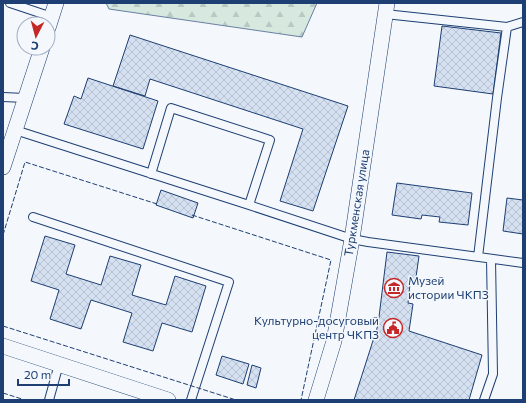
<svg xmlns="http://www.w3.org/2000/svg" width="526" height="403" font-family="Commissioner,sans-serif">
	<style>
		.forest { fill: url(#forest-firs); stroke: #687fa3 }
		.building { fill: url(#building-cross-hatch); stroke: #1d3f73 }
		.lines { fill: none; stroke-linecap: round; stroke-linejoin: round }
		.service-casing { stroke: #1d3f73; stroke-width: 10 }
		.minor-casing { stroke: #1d3f73; stroke-width: 16 }
		.service { stroke: #f4f7fb; stroke-width: 8 }
		.minor { stroke: #f4f7fb; stroke-width: 15 }
		.fence { stroke: #1d3f73; stroke-width: 1; stroke-dasharray: 5 2; stroke-linecap: butt }
		.labels { text-anchor: middle; stroke-width: 3; stroke-linejoin: round; paint-order: stroke }
		.street-label { font-size: 12px; fill: #1d3f73; stroke: #f4f7fb }
		.poi-label { font-size: 12px; fill: #1d3f73; stroke: #f4f7fb; text-anchor: start }
	</style>
	<defs>
		<pattern id="forest-firs" width="22" height="20" patternUnits="userSpaceOnUse"><rect width="22" height="20" fill="#d7e8df"/><path d="M5 1l3.5 6h-7zM16 11l3.5 6h-7z" fill="#b8c8c3"/></pattern>
		<pattern id="building-cross-hatch" width="8" height="8" patternUnits="userSpaceOnUse"><rect width="8" height="8" fill="#d5e0f0"/><path d="M0 0l8 8M0 8l8-8" fill="none" stroke="#b6c1d1"/></pattern>
	</defs>
	<rect width="100%" height="100%" fill="#f4f7fb"/>
	<!-- forest -->
	<path class="forest" d="M106,3H317L302,37L109,9Z"/>
	<!-- building -->
	<path class="building" d="M442,26L501,33L493,94L434,86Z
		M130,35L348,106L313,211L280,201L303,129L150,79L145,96L113,86Z
		M88,78L158,101L143,149L64,124L74,96L81,99Z
		M397,183L472,193L468,225L439,222L440,217L422,215L421,219L392,215Z
		M161,190L198,203L193,218L156,205Z
		M507,198L523,200V234L503,231Z
		M45,236L75,245L66,274L101,285L110,256L141,265L132,295L166,305L175,276L206,286L192,332L162,323L153,351L123,342L132,313L91,300L81,329L50,319L59,290L31,281Z
		M387,252L419,256L415,284H410L408,303L413,304L409,331L482,355L469,400H354L378,325Z
		M222,356L249,364L243,384L216,375Z
		M252,365L261,368L256,388L247,385Z"/>
	<g class="lines">
		<!-- service casing -->
		<g class="service-casing">
			<path id="service" d="M10,3L52,17
				M385,14L507,27L523,22
				M3,97L25,98
				M15,130L249,205L270,140L171,108L151,174
				M249,205L352,239L368,242L523,263
				M33,217L229,282L191,400
				M478,257L497,98L507,27
				M49,400L59,364
				M484,400L493,374L491,259"/>
		</g>
		<!-- minor casing -->
		<g class="minor-casing">
			<path id="minor" d="M48,28L56,3
				M3,167L42,48
				M3,346L168,400
				M316,400L334,341L352,239L387,3"/>
		</g>
		<!-- service -->
		<use href="#service" class="service"/>
		<!-- minor -->
		<use href="#minor" class="minor"/>
		<!-- fence -->
		<path class="fence" d="M192,215L331,260L301,400
			M3,235L25,162L157,204
			M3,326L236,400
			M3,393L25,400"/>
	</g>
	<!-- icons -->
	<defs>
		<g id="museum-ring" transform="scale(1)"><circle r="9.5" fill="#f4f7fb" stroke="#c62828" stroke-width="1.5"/><path d="M0-6L6-3V-2H-6V-3ZM-5-1h2V3h-2ZM-1-1h2V3h-2ZM3-1h2V3H3ZM-6 4H6V6H-6Z" fill="#c62828"/></g>
		<g id="civic-ring" transform="scale(1)"><circle r="9.5" fill="#f4f7fb" stroke="#c62828" stroke-width="1.5"/><path d="M-.6-6.5H3V-4.5H.6V-3L4-1V1h2V6H-6V1h2V-1L-.6-3ZM-1.2 2.5V6h2.4V2.5Z" fill="#c62828"/></g>
	</defs>
	<g fill-rule="evenodd">
		<use href="#museum-ring" x="394" y="288"/>
		<use href="#civic-ring" x="393" y="328"/>
	</g>
	<g class="labels">
		<!-- street labels -->
		<g class="street-label">
			<text transform="translate(357 203) rotate(-81)" y="4">Туркменская улица</text>
		</g>
		<!-- poi labels -->
		<g class="poi-label">
			<text x="408" y="285">Музей<tspan x="408" dy="14">истории ЧКПЗ</tspan></text>
			<text x="379" y="325" text-anchor="end">Культурно-досуговый<tspan x="379" dy="14">центр ЧКПЗ</tspan></text>
		</g>
	</g>
	<!-- border -->
	<rect width="526" height="403" fill="none" stroke="#1d3f73" stroke-width="8"/>
	<!-- north arrow -->
	<g transform="translate(36 36) rotate(186)"><circle r="19" fill="#f4f7fb" stroke="#9eadc5"/>
	<path d="M0-3L7 15L0 10L-7 15Z" fill="#c62828"/>
	<text y="-6" font-size="11" font-weight="bold" text-anchor="middle" fill="#1d3f73">С</text>
	</g>
	<!-- scale -->
	<path d="M18 379v6h51v-6" fill="none" stroke="#1d3f73" stroke-width="2"/>
	<text x="24" y="379" font-size="12" fill="#1d3f73" stroke="#f4f7fb" stroke-width="3" paint-order="stroke">20 m</text>
</svg>
